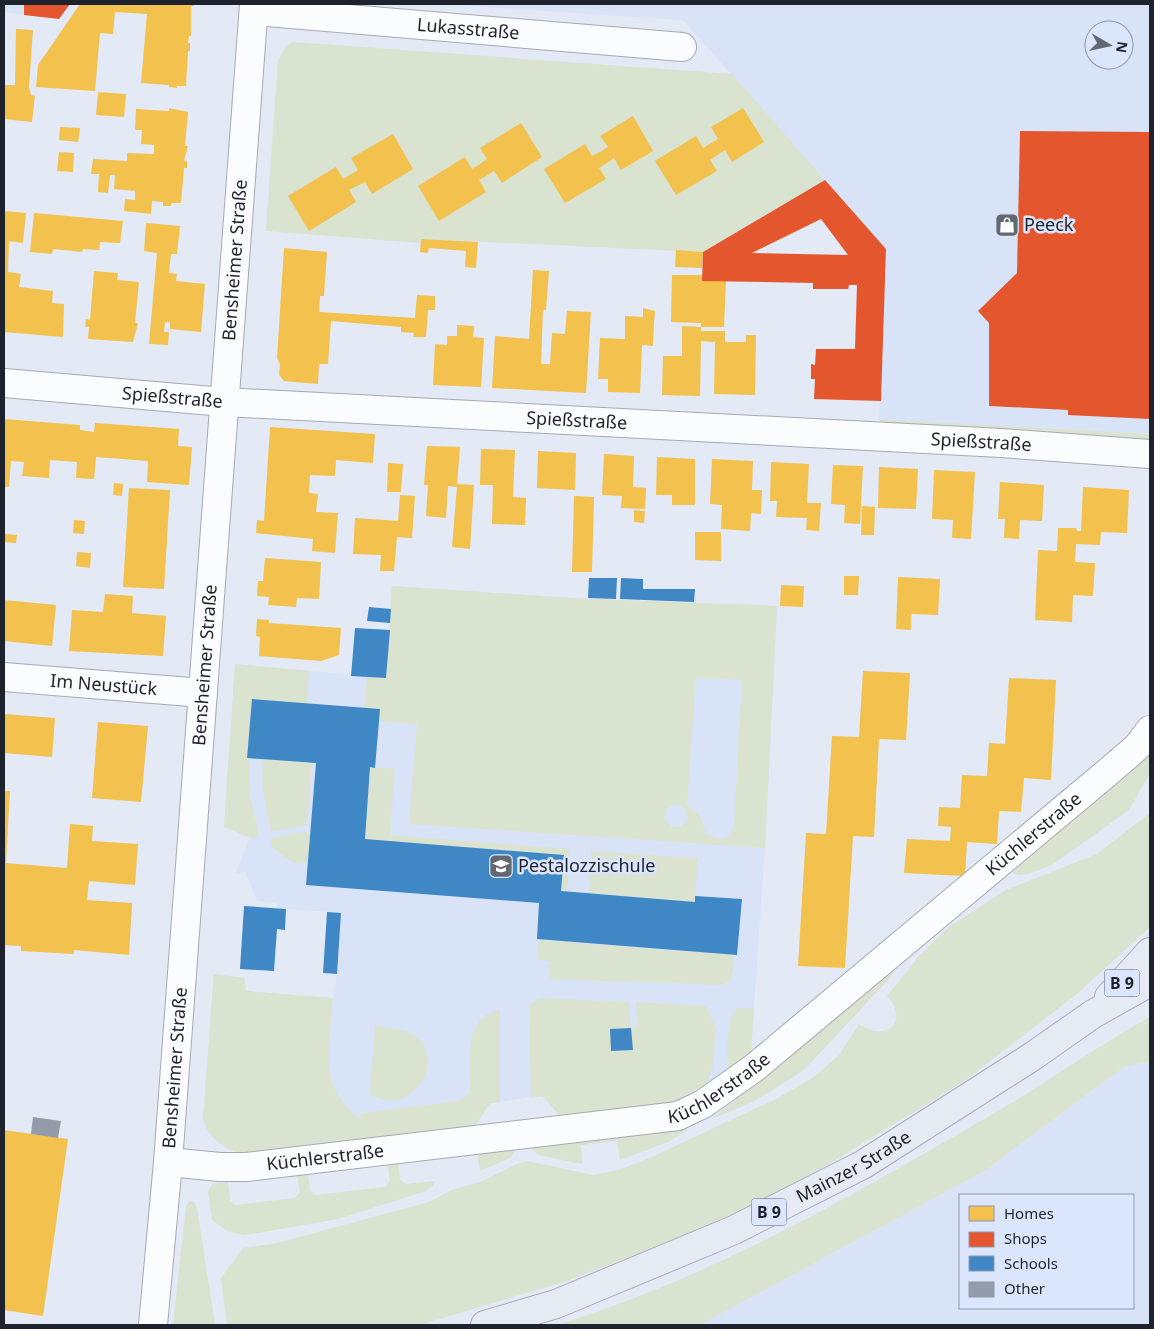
<svg xmlns="http://www.w3.org/2000/svg" width="1154" height="1329" font-family="'Noto Sans',sans-serif">
	<style>
		.built { fill: #d9e3f8; fill-rule: evenodd }
		.green { fill: #dae2d0; fill-rule: evenodd }
		.homes { fill: #f2c14e }
		.shops { fill: #e4572e; fill-rule: evenodd }
		.schools { fill: #3f88c5 }
		.building { fill: #949baa }
		.lines { fill: none; stroke-linecap: round; stroke-linejoin: round }
		.minor-casing { stroke: #a5aab4; stroke-width: 30 }
		.major-casing { stroke: #a4acbf; stroke-width: 30 }
		.minor { stroke: #fbfcfe; stroke-width: 28 }
		.major { stroke: #e6ebf3; stroke-width: 28 }
		.labels { text-anchor: middle; stroke-width: 5; stroke-linejoin: round; paint-order: stroke }
		.shield { fill: #dbe6fd; stroke: #565d6b; stroke-width: 1 }
		.shield-label { font-size: 16px; font-weight: bold; fill: #1d222c }
		.street-label { font-size: 18px; fill: #1d222c; stroke: #dbe6fd }
		.poi-label { font-size: 18px; fill: #1d222c; stroke: #dbe6fd; text-anchor: start }
	</style>
	<rect width="100%" height="100%" fill="#e3e9f5"/>
	<!-- built -->
	<path class="built" d="M4,4H70L59,19L4,12Z
		M440,4H1150V434L879,419L886,249L683,20ZM1094,30H1124V60H1094Z
		M392,586L571,598L777,606L764,861L751,1051L744,1061L672,1103L560,1116L542,1096L490,1103L475,1126L233,1151L213,1138L206,1129L203,1118L214,974L244,978L246,991L333,998L337,974L341,913L277,908V903L257,901L245,872L236,873L249,838L224,827L235,664L386,678Z
		M1150,1061V1325H700L984,1171L1124,1067ZM960,1195H1133V1308H960Z"/>
	<!-- green -->
	<path class="green" d="M293,42L732,74L825,180L703,252L421,239L420,243L266,231L278,61L286,46Z
		M879,419L1150,434V443L883,428Z
		M392,586L571,598L777,606L765,848L409,824L417,724L379,721L380,709L364,708L367,677L386,678ZM696,678L742,680L734,825C732,834 729,837 720,840L706,833L700,816L687,805ZM672,805H678L686,810L687,820L681,827H671L665,819L667,809Z
		M235,664L309,671L307,704L252,699L247,757L250,758L249,794L259,833L255,839L224,827Z
		M1150,749V773L1129,810L1052,865L1028,874L1019,875L1007,871Z
		M263,759L312,763L307,825L271,832L262,786Z
		M370,767L395,769L390,835L570,849L567,891H561L564,855L365,839Z
		M1150,813V927L1078,993L966,1080L824,1167L755,1204L691,1233L567,1281L419,1325H227L221,1278L243,1248L277,1243L429,1202L452,1190L483,1181L519,1163L527,1161L593,1175L619,1170L654,1156L776,1099L814,1077L839,1055L859,1024C887,1043 910,1021 887,996L920,955L950,926L1006,890L1097,854Z
		M307,831V834L310,835L308,863H293L271,846L272,838Z
		M591,851L698,858L695,902L589,893Z
		M539,940L734,955C733,966 735,981 722,985L549,979V961L536,960Z
		M903,959L889,979L803,1071L753,1102L712,1119Z
		M214,974L244,978L246,991L333,998C331,1027 322,1068 338,1095C343,1103 351,1111 358,1119L361,1113L458,1101L470,1093C471,1064 461,1016 500,1010V1102L490,1103L475,1126L244,1154C224,1150 209,1138 203,1118Z
		M540,998L629,1002L631,1028L637,1027L636,1002L706,1006L716,1029L713,1066L707,1083L672,1103L560,1116L543,1096L531,1098L529,1008L531,1003Z
		M737,1008H754L751,1051L749,1056L728,1071C728,1049 724,1026 737,1008Z
		M1150,1017V1061L1124,1067L984,1171L700,1325H557C715,1276 854,1195 996,1112C1048,1082 1097,1046 1150,1017Z
		M375,1026C387,1028 401,1028 412,1034C450,1057 413,1120 370,1094Z
		M689,1129L668,1142L620,1160L617,1141L581,1145L582,1164L539,1155L530,1147Z
		M517,1148L510,1158L480,1171L477,1153Z
		M398,1162L400,1180L406,1184L435,1181L433,1186L426,1191L338,1219L245,1235L229,1232L212,1220L208,1192L212,1184L228,1182L230,1200L235,1205L295,1198L300,1192L297,1174L308,1173L310,1190L315,1195L385,1187L390,1181L387,1163Z
		M190,1201L194,1202L197,1208L215,1325H173L186,1206Z"/>
	<!-- homes -->
	<path class="homes" d="M80,4H194V6H191V36H189L188,43H190V51H188L186,86H177V88L169,87V85L141,83L147,14L115,12L113,34L100,33L95,91L36,87L38,65Z
		M16,29L33,30L29,87L31,95L35,96L32,122L4,119V85H15Z
		M98,92L126,94L124,117L96,115Z
		M169,108L188,112L185,146H188L184,161H187V168H184L181,203H171V206H163V202L152,201L151,214L124,211L125,199L135,200V191L114,189L115,175H110L108,193L98,192L99,174H91L93,159L127,161V153L154,154V145L141,144L142,130H135L136,109L169,111Z
		M743,108L764,142L732,162L725,150L710,160L717,171L676,195L655,161L696,136L703,148L718,139L711,127Z
		M633,116L653,151L621,170L614,158L599,168L606,179L565,203L544,169L585,144L592,156L600,152L608,147L600,136Z
		M521,123L542,157L502,183L494,171L479,180L486,192L439,221L418,186L465,157L472,169L480,164L487,159L480,148Z
		M60,127L80,128L78,142L59,140Z
		M393,134L413,169L372,194L365,182L349,190L356,202L309,231L288,196L336,167L343,179L358,170L351,158Z
		M59,152L74,153L73,172L57,171Z
		M4,211L26,213L23,243L9,241L8,272L21,274L19,287L53,291L52,303L64,304L63,337L4,332Z
		M34,213L123,221L120,243L100,242L99,250L83,249L82,252L53,249L52,254L30,252Z
		M146,223L180,226L177,254H171L169,273L177,274L176,281L205,284L201,332L170,329V322H165L164,332H169L168,345L149,344L157,253L144,251Z
		M421,239L478,242L476,268L465,267L466,251L429,248L428,253L420,252Z
		M284,248L327,252L324,296H320L319,312L415,318L417,295L435,296V310H428L426,337H413L414,333L401,332V327L331,321L328,364H319L318,384L284,381L279,375L280,364L277,358Z
		M676,250L703,252L702,268L675,267Z
		M533,270L549,271L546,310H543L541,364H550L552,333L565,334L567,311L591,312L586,393L492,388L495,336L529,339Z
		M94,271L118,273L117,280L139,282L135,323H138L133,342L88,339L89,327H85L86,319L90,320Z
		M672,275H702V281H726L724,327H701V323L671,322Z
		M643,308L655,311L654,323L653,346L642,345L640,393L608,392V379H598L600,338L625,339V316L643,317Z
		M457,325L474,326L473,337L484,338L481,387L433,385L435,344L447,345V336H457Z
		M682,326L701,327V331H725V342H746V335H756L755,395L714,394L715,342L701,341L700,396L662,395L663,356H682Z
		M4,419L80,425V430L94,432L95,423L179,429L178,446L192,447L189,485L147,482L148,461L96,457L94,479L76,478L77,462L50,460L49,478L22,476L24,462L11,461L9,487H4Z
		M270,427L375,434L373,463L336,460L335,476L310,475L309,493L318,494L316,512L338,513L335,553L312,551L313,539L256,533L257,520L264,521Z
		M427,446L460,447L457,484L474,485L470,549L452,547L457,487L448,486L446,518L426,516L428,485H424Z
		M481,449L515,450L513,497L526,498L525,525L492,524L493,485H480Z
		M538,451L576,453L575,490L537,488Z
		M604,454L634,456L633,487L646,488L645,509L621,508L622,496L602,495Z
		M657,457L695,459V505H672V495H656Z
		M712,459L753,461L752,490H762L761,514L751,513L750,531L721,529L722,505L710,504Z
		M771,462L809,464L807,503H821L819,531L806,530L807,518L776,517L777,501H770Z
		M388,463L403,464L401,492H387Z
		M833,465L863,466L860,524L844,523L845,505L831,504Z
		M879,467L918,469L916,509L878,508Z
		M934,470L975,472L971,539L952,538L953,520L932,519Z
		M1000,482L1044,485L1042,521L1020,520L1019,539L1004,538L1005,519H998Z
		M114,483L123,484L122,496L113,495Z
		M1083,487L1129,490L1127,533L1101,532L1100,545L1076,544L1075,562L1095,563L1093,596L1073,595L1072,622L1035,620L1038,550L1057,551L1058,528H1076L1077,531H1081Z
		M129,488L170,490L164,589L123,587Z
		M400,495L415,496L412,538L397,537L394,571H380L381,555L353,554L355,518L398,521Z
		M574,496L594,497L592,572H572Z
		M862,506L875,507L874,535H861Z
		M634,510L645,511L644,523L634,522Z
		M74,520L85,521L84,534L73,533Z
		M695,532H721V561L695,560Z
		M4,534L17,535L16,543L4,542Z
		M77,552L91,553L90,568L76,566Z
		M265,558L321,562L319,599L297,598L296,607L268,605L269,597L257,596L258,581H263Z
		M844,576H859L858,595H844Z
		M898,577L940,579L938,615L911,614V630L896,629Z
		M781,585L804,586L803,607L780,606Z
		M105,594L133,596L132,613L166,616L163,656L69,651L72,610L103,612Z
		M4,600L56,605L52,646L4,641Z
		M257,619L269,620V623L341,628L339,655L321,661L259,656L260,637L256,636Z
		M863,671L910,673L906,740L879,739L874,837L853,836L845,968L798,966L806,833L826,834L832,736L859,737Z
		M1009,678L1056,680L1051,780L1024,778L1021,812L999,811L997,844L967,842L965,876L904,873L907,839L950,841L951,827L938,826L939,807L960,808L962,775L987,776L989,743L1005,744Z
		M4,714L55,718L52,757L4,753Z
		M98,722L148,726L141,802L92,798Z
		M4,791H10L6,863L67,868L70,824L93,826L92,841L138,844L135,885L89,881L87,900L132,903L129,955L74,950V954L21,951V946L4,945Z
		M4,1130L68,1139L43,1316L4,1310Z"/>
	<!-- shops -->
	<path class="shops" d="M24,4H70L59,19L24,15Z
		M1020,131L1150,132V419L1068,415V410L989,406V323L978,311L1017,273Z
		M825,180L886,249L881,401L814,399L815,379H811V364L815,365L816,349H855L857,285H849L848,289H813V283L702,281L703,252ZM821,219L848,255L752,253Z"/>
	<!-- schools -->
	<path class="schools" d="M589,578H617L616,599L588,598Z
		M621,578L643,579V589H695L694,602L620,599Z
		M369,607L391,609L390,623L367,621Z
		M355,628L390,630L386,678L351,676Z
		M252,699L380,709L375,768L370,767L365,839L564,855L561,891L695,902V896L742,899L737,955L537,939L539,903L306,885L316,763L247,758Z
		M244,906L286,909L285,930L277,929L274,971L240,969Z
		M327,912L341,913L337,974L323,973Z
		M631,1028L633,1050L611,1051L610,1029Z"/>
	<!-- building -->
	<path class="building" d="M33,1117L61,1121L58,1138L31,1134Z"/>
	<g class="lines">
		<!-- minor casing -->
		<g class="minor-casing">
			<g id="minor">
				<path id="s1" d="M254,11L682,47"/>
				<path id="s2" d="M4,383L224,402L1001,443L1150,454"/>
				<path id="s3" d="M4,677L203,693"/>
				<path id="s4" d="M168,1162L220,1167H246L678,1116L703,1104L754,1068L1108,772L1137,747L1150,730"/>
				<path id="s5" d="M153,1325L168,1162L254,4"/>
			</g>
		</g>
		<!-- major casing -->
		<g class="major-casing">
			<g id="major">
				<path d="M1109,997L1150,952"/>
				<path id="s6" d="M485,1325L556,1304L734,1230L864,1164L1033,1056L1093,1014L1150,982"/>
			</g>
		</g>
		<!-- minor -->
		<use href="#minor" class="minor"/>
		<!-- major -->
		<use href="#major" class="major"/>
	</g>
	<!-- icons -->
	<defs>
		<g id="shop-square" transform="scale(1.25)"><rect x="-9" y="-9" width="18" height="18" rx="4" fill="#626872" stroke="#dbe6fd"/><path d="M-5-2.5h2.3a2.7 3.5 0 0 1 5.4 0H5L5.5 6h-11ZM-1.5-2.5h3a1.5 2.3 0 0 0-3 0Z" fill="#fff"/></g>
		<g id="school-square" transform="scale(1.25)"><rect x="-9" y="-9" width="18" height="18" rx="4" fill="#626872" stroke="#dbe6fd"/><path d="M0-5L7-2L0 1L-7-2ZM-4 1L0 2.5L4 1V4Q0 6-4 4Z" fill="#fff"/></g>
	</defs>
	<g fill-rule="evenodd">
		<use href="#shop-square" x="1007" y="225"/>
		<use href="#school-square" x="501" y="866"/>
	</g>
	<g class="labels">
		<!-- shield labels -->
		<g class="shield">
			<rect x="1104.5" y="969.5" width="35" height="27" rx="4"/>
			<rect x="751.5" y="1198.5" width="35" height="27" rx="4"/>
		</g>
		<g class="shield-label">
			<text x="1122" y="989">B 9</text>
			<text x="769" y="1218">B 9</text>
		</g>
		<!-- street labels -->
		<g class="street-label">
			<text dy="6" stroke="none"><textPath href="#s1" startOffset="215">Lukasstraße</textPath></text>
			<text dy="6" stroke="none"><textPath href="#s5" startOffset="1068">Bensheimer Straße</textPath></text>
			<text dy="6" stroke="none"><textPath href="#s2" startOffset="169">Spießstraße</textPath></text>
			<text dy="6" stroke="none"><textPath href="#s2" startOffset="574">Spießstraße</textPath></text>
			<text dy="6" stroke="none"><textPath href="#s2" startOffset="979">Spießstraße</textPath></text>
			<text dy="6" stroke="none"><textPath href="#s5" startOffset="662">Bensheimer Straße</textPath></text>
			<text dy="6" stroke="none"><textPath href="#s3" startOffset="100">Im Neustück</textPath></text>
			<text dy="6" stroke="none"><textPath href="#s4" startOffset="968">Küchlerstraße</textPath></text>
			<text dy="6" stroke="none"><textPath href="#s5" startOffset="258">Bensheimer Straße</textPath></text>
			<text dy="6" stroke="none"><textPath href="#s4" startOffset="562">Küchlerstraße</textPath></text>
			<text dy="6" stroke="none"><textPath href="#s4" startOffset="158">Küchlerstraße</textPath></text>
			<text dy="6" stroke="none"><textPath href="#s6" startOffset="402">Mainzer Straße</textPath></text>
		</g>
		<!-- poi labels -->
		<g class="poi-label">
			<text x="1024" y="231">Peeck</text>
			<text x="518" y="872">Pestalozzischule</text>
		</g>
	</g>
	<!-- border -->
	<rect width="1154" height="1329" fill="none" stroke="#1d222c" stroke-width="10"/>
	<!-- legend -->
	<rect x="959" y="1194" width="175" height="115" fill="#dbe6fd" stroke="#8f98a9"/>
	<rect x="969" y="1206" width="25" height="15" fill="#f2c14e" stroke="#8f98a9"/>
	<text x="1004" y="1219" font-size="15" fill="#1d222c">Homes</text>
	<rect x="969" y="1232" width="25" height="15" fill="#e4572e" stroke="#8f98a9"/>
	<text x="1004" y="1244" font-size="15" fill="#1d222c">Shops</text>
	<rect x="969" y="1256" width="25" height="15" fill="#3f88c5" stroke="#8f98a9"/>
	<text x="1004" y="1269" font-size="15" fill="#1d222c">Schools</text>
	<rect x="969" y="1282" width="25" height="15" fill="#949baa" stroke="#8f98a9"/>
	<text x="1004" y="1294" font-size="15" fill="#1d222c">Other</text>
	<!-- north arrow -->
	<g transform="translate(1109 45) rotate(99)"><circle r="24" fill="#dbe6fd" stroke="#8f98a9"/>
	<path d="M0-4L9 19L0 12L-9 19Z" fill="#626872"/>
	<text y="-8" font-size="14" font-weight="bold" text-anchor="middle" fill="#1d222c">N</text>
	</g>
</svg>
